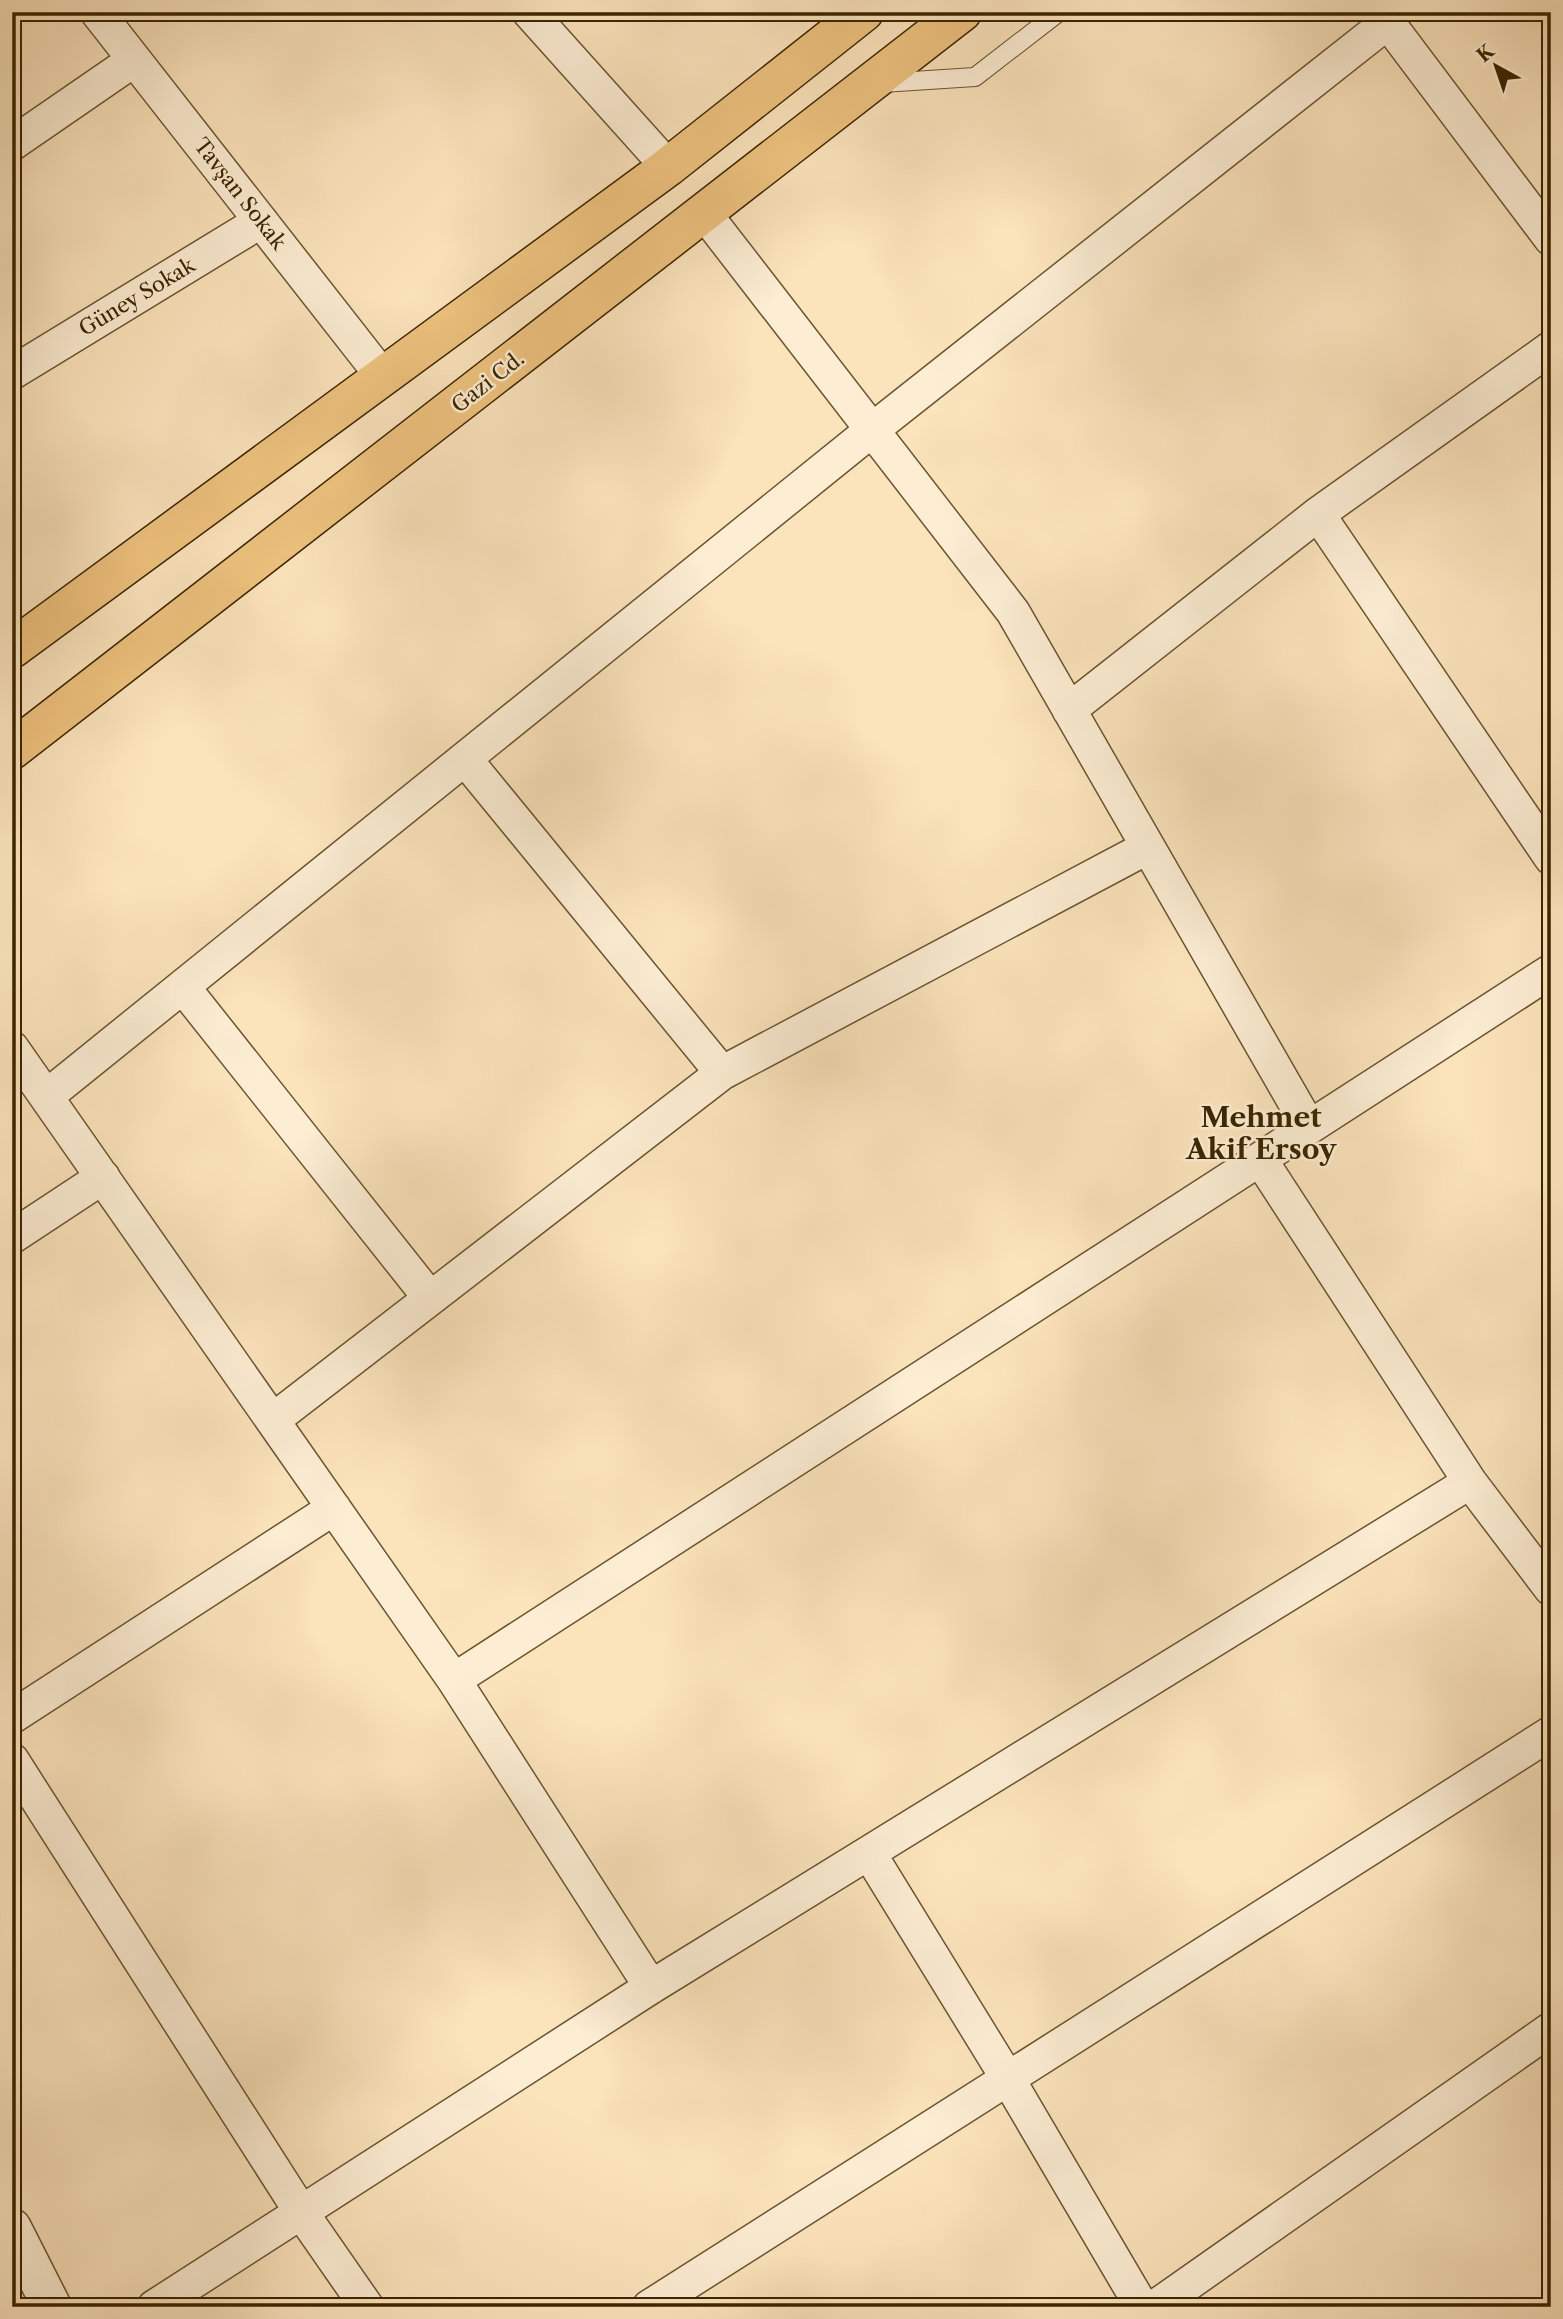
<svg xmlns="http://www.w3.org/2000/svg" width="1563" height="2319" font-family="'Libre Caslon Text',serif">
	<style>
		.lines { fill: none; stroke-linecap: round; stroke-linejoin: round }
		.service-casing { stroke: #6a5430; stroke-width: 20 }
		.minor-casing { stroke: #6a5430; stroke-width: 36 }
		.tertiary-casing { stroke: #6a5430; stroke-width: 41 }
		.primary-casing { stroke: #3a2501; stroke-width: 41 }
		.service { stroke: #fcedd3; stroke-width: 18 }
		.minor { stroke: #fcedd3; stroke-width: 33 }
		.tertiary { stroke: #fcedd3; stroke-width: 38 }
		.primary { stroke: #eec27e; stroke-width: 38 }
		.labels { text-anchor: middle; stroke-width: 5; stroke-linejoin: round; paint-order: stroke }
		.street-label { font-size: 21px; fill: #3a2501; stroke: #fcedd3 }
		.district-label { font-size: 28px; font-weight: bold; fill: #3a2501; stroke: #fcedd3 }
	</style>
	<rect width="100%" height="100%" fill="#fbe3bc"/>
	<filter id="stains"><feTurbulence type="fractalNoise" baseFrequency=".00286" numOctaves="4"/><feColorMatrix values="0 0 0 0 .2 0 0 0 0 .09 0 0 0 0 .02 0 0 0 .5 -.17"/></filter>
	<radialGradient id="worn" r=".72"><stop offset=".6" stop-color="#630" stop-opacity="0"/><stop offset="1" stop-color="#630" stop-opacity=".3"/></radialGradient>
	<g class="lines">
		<!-- service casing -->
		<g class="service-casing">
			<path id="service" d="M882,83L975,77L1059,12"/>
		</g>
		<!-- minor casing -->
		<g class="minor-casing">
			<path id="minor" d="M97,12L383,377
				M529,12L668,167
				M1380,12L1551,239
				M12,144L134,60
				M705,214L1013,612L1309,1127
				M12,373L261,221
				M1318,514L1551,348
				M1069,710L1318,514L1551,858
				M465,759L722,1073
				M183,987L430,1298
				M12,1048L454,1680L651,1987
				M47,1096L872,430L1388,22
				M1260,1159L1470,1482L1551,1589
				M12,1237L103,1177
				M273,1420L722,1073L1148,847
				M454,1680L1551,971
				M12,1717L334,1508
				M12,1760L301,2212L367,2307
				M869,1853L1008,2079L1142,2307
				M154,2307L651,1987L1470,1482
				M649,2307L1551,1733
				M1155,2307L1551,2029"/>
		</g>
		<!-- tertiary casing -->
		<g class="tertiary-casing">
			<path id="tertiary" d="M12,2228L52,2307"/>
		</g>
		<!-- primary casing -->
		<g class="primary-casing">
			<path id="primary" d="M12,649L668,167L864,12
				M12,750L962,12"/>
		</g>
		<!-- service -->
		<use href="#service" class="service"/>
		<!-- minor -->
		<use href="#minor" class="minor"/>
		<!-- tertiary -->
		<use href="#tertiary" class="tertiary"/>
		<!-- primary -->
		<use href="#primary" class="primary"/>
	</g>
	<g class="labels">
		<!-- street labels -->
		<g class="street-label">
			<text transform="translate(240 194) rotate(52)" y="7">Tavşan Sokak</text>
			<text transform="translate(137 297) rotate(-31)" y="7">Güney Sokak</text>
			<text transform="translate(488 382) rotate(-38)" y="7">Gazi Cd.</text>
		</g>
		<!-- district labels -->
		<g class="district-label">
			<text x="1261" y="1127">Mehmet<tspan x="1261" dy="32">Akif Ersoy</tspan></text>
		</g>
	</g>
	<!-- margin -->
	<rect width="1563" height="2319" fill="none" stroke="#fbe3bc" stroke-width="42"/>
	<rect x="14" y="14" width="1535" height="2291" fill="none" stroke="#3a2501" stroke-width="3.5"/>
	<rect x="21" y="21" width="1521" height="2277" fill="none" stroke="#3a2501" stroke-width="2"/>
	<!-- north arrow -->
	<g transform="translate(1496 66) rotate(320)" stroke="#fcedd3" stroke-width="5" paint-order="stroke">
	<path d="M0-5L12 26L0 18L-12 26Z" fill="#3a2501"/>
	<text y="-10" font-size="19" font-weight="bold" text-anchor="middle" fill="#3a2501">K</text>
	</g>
	<rect width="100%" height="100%" filter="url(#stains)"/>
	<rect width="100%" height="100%" fill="url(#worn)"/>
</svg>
